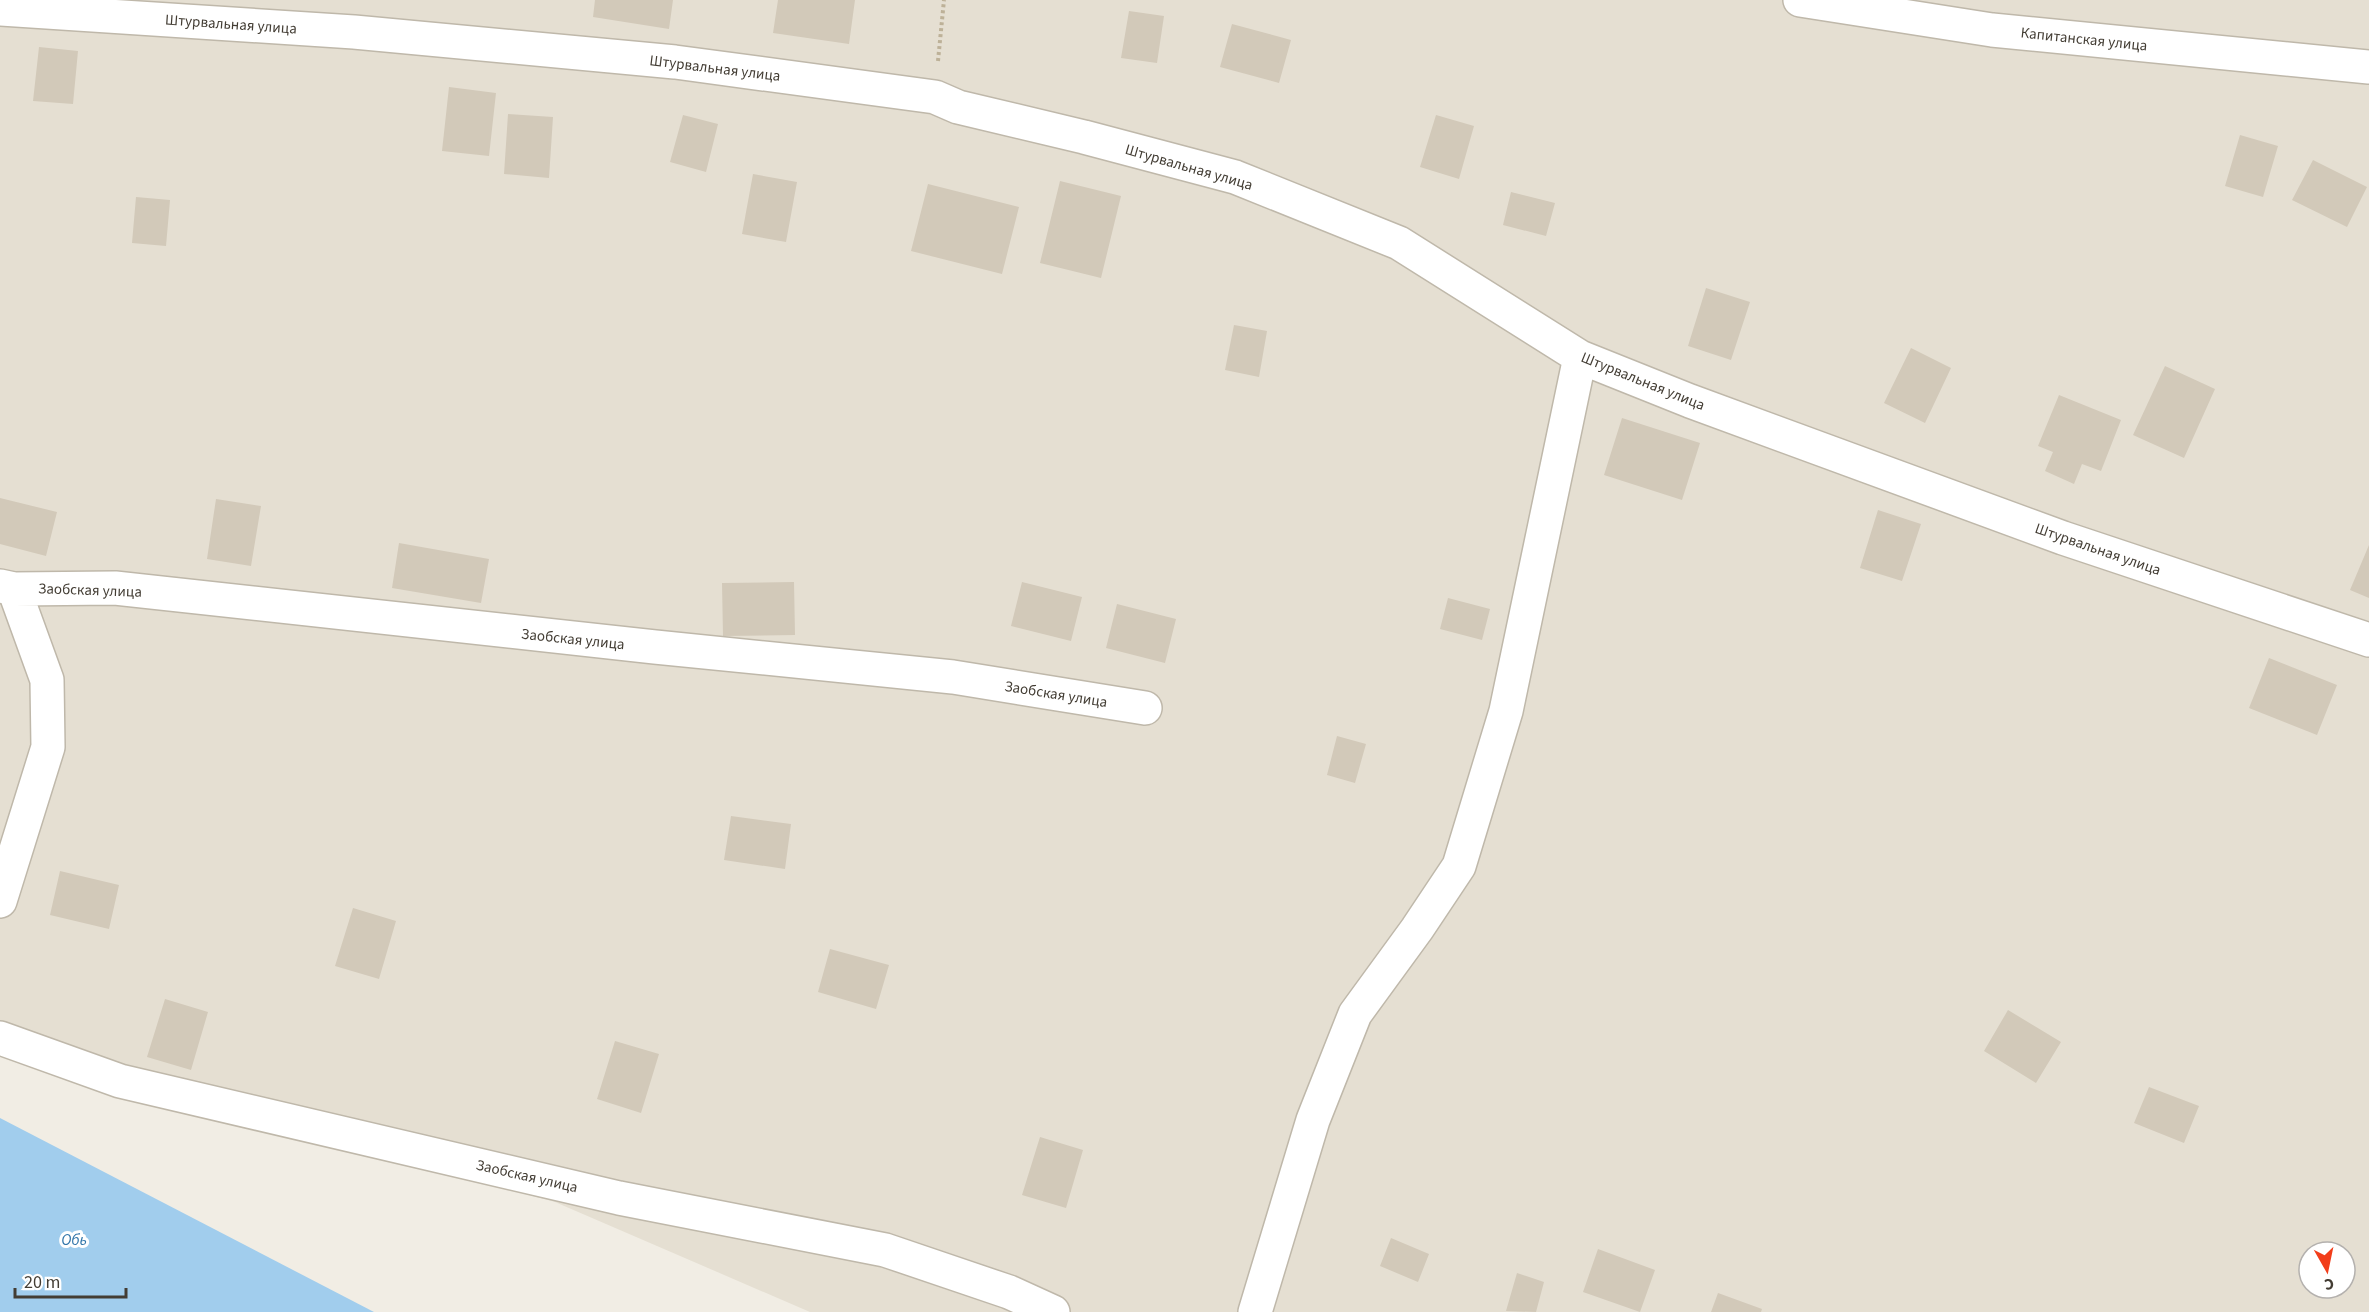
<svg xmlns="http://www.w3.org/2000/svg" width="2369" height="1312" font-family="'Source Sans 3',sans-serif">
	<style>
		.residential { fill: #e5dfd2; fill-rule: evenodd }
		.water { fill: #a1cded }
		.building { fill: #d2c9b9 }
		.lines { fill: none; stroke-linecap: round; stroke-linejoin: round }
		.minor-casing { stroke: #bfb8aa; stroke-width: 36 }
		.path { stroke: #bdb198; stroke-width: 4; stroke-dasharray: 3 3; stroke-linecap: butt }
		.minor { stroke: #fff; stroke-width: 33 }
		.labels { text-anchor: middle; stroke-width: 6; stroke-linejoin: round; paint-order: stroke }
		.street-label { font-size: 15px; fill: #433d34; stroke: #fff }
		.water-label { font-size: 16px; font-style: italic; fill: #3276aa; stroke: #fff }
	</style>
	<rect width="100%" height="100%" fill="#f1ede4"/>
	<!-- residential -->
	<path class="residential" d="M0,0H2369V1312H810L555,1202L0,1052ZM2309,1252H2345V1288H2309Z"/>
	<!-- water -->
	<path class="water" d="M0,1118L374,1312H0Z"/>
	<!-- building -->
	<path class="building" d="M595,0H673L669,29L593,17Z
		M778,0H855L849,44L773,33Z
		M1129,11L1164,16L1157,63L1121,58Z
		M1232,24L1291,40L1279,83L1220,67Z
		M39,47L78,51L73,104L33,101Z
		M449,87L496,93L489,156L442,151Z
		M508,114L553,117L549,178L504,174Z
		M683,115L718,124L706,172L670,162Z
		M1436,115L1474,126L1459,179L1420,167Z
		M2240,135L2278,146L2263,197L2225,186Z
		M2313,160L2367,187L2347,227L2292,200Z
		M753,174L797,182L786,242L742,234Z
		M1060,181L1121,196L1101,278L1040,263Z
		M928,184L1019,207L1002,274L911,251Z
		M1511,192L1555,203L1546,236L1503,225Z
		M136,197L170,200L166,246L132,243Z
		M1706,288L1750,302L1731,360L1688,346Z
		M1234,325L1267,331L1259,377L1225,370Z
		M1911,348L1951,368L1925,423L1884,403Z
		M2165,366L2215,389L2184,458L2133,435Z
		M2059,395L2121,420L2101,471L2082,464L2074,484L2045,471L2053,452L2038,446Z
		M1622,418L1700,443L1682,500L1604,475Z
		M0,498L57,512L46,556L0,544Z
		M216,499L261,506L251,566L207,559Z
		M1878,510L1921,524L1902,581L1860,568Z
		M399,543L489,559L481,603L392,588Z
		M2369,545V598L2350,590Z
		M794,582L795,635L723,636L722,583Z
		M1022,582L1082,597L1071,641L1011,626Z
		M1448,598L1490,609L1482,640L1440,629Z
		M1117,604L1176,619L1165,663L1106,648Z
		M2269,658L2337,685L2317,735L2249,708Z
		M1337,736L1366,744L1355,783L1327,775Z
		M731,816L791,824L785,869L724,860Z
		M60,871L119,885L109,929L50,915Z
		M353,908L396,921L379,979L335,966Z
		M830,949L889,965L876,1009L818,992Z
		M165,999L208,1012L191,1070L147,1057Z
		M2008,1010L2061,1042L2036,1083L1984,1051Z
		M615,1041L659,1054L641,1113L597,1099Z
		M2149,1087L2199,1106L2184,1143L2134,1123Z
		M1040,1137L1083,1150L1066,1208L1022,1195Z
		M1391,1238L1429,1254L1418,1282L1380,1266Z
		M1598,1249L1655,1270L1640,1312L1583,1292Z
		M1517,1273L1544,1282L1536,1312L1506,1311Z
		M1718,1293L1762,1309L1761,1312H1711Z"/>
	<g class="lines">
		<!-- minor casing -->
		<g class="minor-casing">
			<path id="minor" d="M1800,0L1992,30L2369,67
				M0,9L354,32L675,62L935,97L958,107L1084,137L1235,177L1399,243L1580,357L1690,401L2063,538L2369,640
				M0,586L14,589L115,588L655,647L953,677L1145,708
				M0,901L48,747L47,680L14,589
				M0,1038L120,1081L619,1198L885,1250L1009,1292L1053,1312
				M1255,1312L1313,1120L1355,1014L1417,929L1459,866L1506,711L1580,357"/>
		</g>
		<!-- path -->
		<path class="path" d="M938,61L944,0"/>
		<!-- minor -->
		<use href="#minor" class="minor"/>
	</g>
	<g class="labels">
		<!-- street labels -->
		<g class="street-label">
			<text transform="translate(231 24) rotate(4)" y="5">Штурвальная улица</text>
			<text transform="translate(2084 39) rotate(6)" y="5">Капитанская улица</text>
			<text transform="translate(715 68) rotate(7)" y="5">Штурвальная улица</text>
			<text transform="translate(1189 167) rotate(16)" y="5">Штурвальная улица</text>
			<text transform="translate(1643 381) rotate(22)" y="5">Штурвальная улица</text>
			<text transform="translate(2098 549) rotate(19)" y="5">Штурвальная улица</text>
			<text transform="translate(90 590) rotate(2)" y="5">Заобская улица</text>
			<text transform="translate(573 639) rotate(6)" y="5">Заобская улица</text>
			<text transform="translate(1056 694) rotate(9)" y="5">Заобская улица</text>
			<text transform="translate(527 1176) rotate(13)" y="5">Заобская улица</text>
		</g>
		<!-- water labels -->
		<g class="water-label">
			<text x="74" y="1245">Обь</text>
		</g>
	</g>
	<!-- north arrow -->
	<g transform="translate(2327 1270) rotate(171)"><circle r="28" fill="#ffffff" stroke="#b4b1ae" stroke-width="1.5"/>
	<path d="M0-4.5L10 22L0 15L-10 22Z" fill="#f23d1a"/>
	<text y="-9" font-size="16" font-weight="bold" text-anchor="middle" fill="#433d34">С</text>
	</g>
	<!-- scale -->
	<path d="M15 1288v9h111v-9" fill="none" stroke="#433d34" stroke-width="3"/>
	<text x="24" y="1288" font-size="18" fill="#433d34" stroke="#ffffff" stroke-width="4.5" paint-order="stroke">20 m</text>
</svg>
